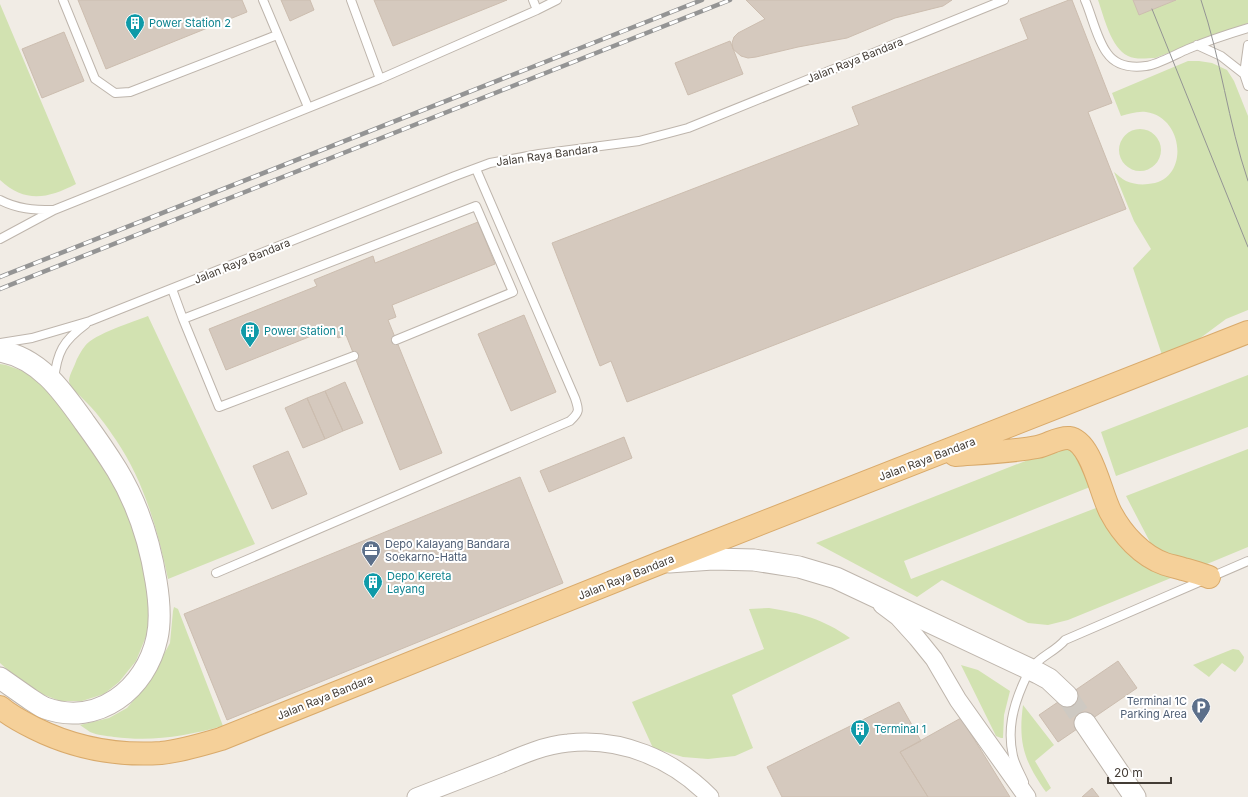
<svg xmlns="http://www.w3.org/2000/svg" width="1248" height="797" font-family="Inter,sans-serif">
	<style>
		.green { fill: #d2e2b1 }
		.building { fill: #d5c9be; stroke: #ccbdaf }
		.lines { fill: none; stroke-linecap: round; stroke-linejoin: round }
		.tertiary-tunnel { stroke: #cec9c2; stroke-width: 21; stroke-dasharray: 21 10; stroke-linecap: butt }
		.service-casing { stroke: #beb5ac; stroke-width: 10 }
		.minor-casing { stroke: #beb5ac; stroke-width: 19 }
		.tertiary-casing { stroke: #beb5ac; stroke-width: 23 }
		.primary-casing { stroke: #d9aa6b; stroke-width: 24 }
		.service { stroke: #fff; stroke-width: 8 }
		.minor { stroke: #fff; stroke-width: 17 }
		.tertiary { stroke: #fff; stroke-width: 21 }
		.primary { stroke: #f5d099; stroke-width: 22 }
		.tram { stroke: #949494; stroke-width: 1 }
		.rail-casing { stroke: #949494; stroke-width: 4.5 }
		.rail { stroke: #fff; stroke-width: 3; stroke-dasharray: 9; stroke-linecap: butt }
		.labels { text-anchor: middle; stroke-width: 4; stroke-linejoin: round; paint-order: stroke }
		.culture-label { font-size: 11px; fill: #0d838f; stroke: #fff; text-anchor: start }
		.street-label { font-size: 11px; fill: #433c35; stroke: #fff }
		.service-label { font-size: 11px; fill: #4e5e75; stroke: #fff; text-anchor: start }
	</style>
	<rect width="100%" height="100%" fill="#f1ece5"/>
	<!-- green -->
	<path class="green" d="M1098,0H1133L1139,14L1176,0H1248V23L1155,58C1147,58 1136,60 1128,56C1111,48 1104,17 1098,0Z
		M0,4L76,184C47,199 25,203 0,180Z
		M1188,61H1199L1212,63L1227,70L1234,81L1248,116V310L1226,319L1199,339L1162,355L1133,268L1151,249L1134,221L1114,172C1118,175 1122,179 1126,181C1133,184 1141,185 1148,184C1190,182 1185,117 1146,112C1137,111 1129,114 1121,116L1112,93Z
		M1119 150a21 21 0 1 1 42 0a21 21 0 1 1-42 0Z
		M148,316L255,544L168,579C158,531 144,481 116,440C106,425 95,410 82,398C77,393 70,388 69,381C69,376 73,369 75,364C77,358 81,351 85,346C94,334 133,322 148,316Z
		M0,364L6,365L31,374L54,393L118,487L132,522L143,561L148,596L149,629L136,661L119,682L104,694L82,701H60L29,689L0,663Z
		M1248,375V427L1116,476L1101,432Z
		M1061,447H1075L1090,487L904,561L911,579L1096,508L1113,536L1156,572L1171,578L1068,620L1048,625L1028,623L942,580L917,597L816,543Z
		M1248,449V547L1207,564L1183,562L1161,555L1151,544L1126,496Z
		M174,607L178,609L223,726C186,736 153,742 114,737C107,736 97,735 90,732C87,730 83,727 80,725L109,718L127,708L147,685L170,643L173,611Z
		M769,608C801,613 823,619 850,638L732,695L753,748L735,756L708,759L683,757L653,748L632,702L764,649L749,609Z
		M1233,649L1239,650L1244,657L1243,662L1235,672L1222,663L1209,677L1193,665Z
		M961,665L978,670L1010,691L1004,715L1003,738H1001L996,736Z
		M1023,705L1054,745L1035,761L1051,788L1046,792C1024,761 1018,743 1023,705Z"/>
	<!-- building -->
	<path class="building" d="M78,0H242L247,12L106,69Z
		M281,0H310L314,10L290,21Z
		M374,0H507L393,46Z
		M746,0H952L943,6L895,18L847,38L798,47L756,57L748,58L741,56L733,49L732,43L734,37L738,33L765,19Z
		M1069,0H1072L1112,103L1088,112L1126,209L627,402L611,361L600,366L552,243L859,125L852,107L1028,39L1020,19Z
		M1133,0H1176L1139,15Z
		M64,32L84,81L42,98L22,49Z
		M730,41L743,74L688,95L675,63Z
		M478,222L495,264L392,305L396,317L388,320L442,453L400,470L346,335L338,338L334,327L226,370L209,329L317,286L314,280L373,256L375,263Z
		M524,315L556,392L511,411L478,334Z
		M345,382L363,423L343,431L325,391Z
		M325,391L343,431L325,439L307,398Z
		M307,398L325,439L303,448L285,408Z
		M624,437L632,458L549,492L540,471Z
		M288,451L307,494L272,509L253,466Z
		M520,477L563,583L227,720L184,614Z
		M1118,661L1137,688L1058,742L1039,715Z
		M899,702L921,741L900,752L928,797H782L767,767Z
		M961,718L1010,797H928L900,752Z
		M1092,788L1099,797H1082Z"/>
	<g class="lines">
		<!-- tertiary-tunnel -->
		<path class="tertiary-tunnel" d="M1067,696L1085,723"/>
		<!-- service casing -->
		<g class="service-casing">
			<path id="service" d="M63,0L95,79L115,93L130,92L277,35
				M263,0L308,107
				M351,0L380,79
				M533,0L537,10
				M1085,0C1092,16 1097,40 1107,53C1116,66 1131,68 1146,66C1157,65 1176,54 1188,49C1207,41 1228,34 1248,28
				M1197,45L1221,56L1244,74
				M1248,45L1244,74L1248,86
				M0,200C17,209 34,210 53,210
				M0,239L54,210L380,79L537,10L557,0
				M172,289L183,319L219,407L354,356
				M183,319L476,206L513,292L396,340
				M0,343L32,338L90,321L455,176L490,163L539,154L639,141L688,128L1004,0
				M54,380C57,352 63,341 86,324
				M216,573L570,421C580,412 579,410 575,398L476,169
				M1024,782C1020,773 1015,765 1013,756C1007,730 1013,707 1023,684C1025,680 1027,674 1030,670C1038,657 1055,652 1065,640L1248,561"/>
		</g>
		<!-- minor casing -->
		<g class="minor-casing">
			<path id="minor" d="M882,605L898,617L917,638L934,659L958,700L1027,797
				M416,797C444,786 473,775 501,764C522,755 545,745 568,743C621,737 673,759 710,797"/>
		</g>
		<!-- tertiary casing -->
		<g class="tertiary-casing">
			<path id="tertiary" d="M0,351C40,358 63,392 85,423C96,438 107,454 117,470C137,503 150,543 156,581C159,599 161,620 157,638C146,689 98,727 45,708C40,706 35,702 30,699C20,692 10,685 0,678
				M669,562L713,559L754,560L799,567L836,578L1038,673L1049,679L1067,696
				M1085,723L1135,797"/>
		</g>
		<!-- primary casing -->
		<g class="primary-casing">
			<path id="primary" d="M955,455C982,453 1010,452 1037,447C1048,445 1058,437 1069,438C1092,441 1101,496 1111,513C1122,534 1142,556 1165,564C1171,566 1177,567 1183,569C1192,571 1200,574 1209,577
				M0,707C10,716 22,722 34,728C74,748 116,756 161,753C181,751 201,745 221,739L660,563L1248,332"/>
		</g>
		<!-- service -->
		<use href="#service" class="service"/>
		<!-- minor -->
		<use href="#minor" class="minor"/>
		<!-- tertiary -->
		<use href="#tertiary" class="tertiary"/>
		<!-- primary -->
		<use href="#primary" class="primary"/>
		<!-- tram -->
		<path class="tram" d="M1201,0C1221,59 1228,122 1248,181
			M1152,9L1248,247"/>
		<!-- rail casing -->
		<g class="rail-casing">
			<path id="rail" d="M0,277L702,0
				M0,289L730,0"/>
		</g>
		<!-- rail -->
		<use href="#rail" class="rail"/>
	</g>
	<!-- icons -->
	<defs>
		<g id="building-pin" transform="scale(1)"><path d="M0 17L-7.5 6A9.5 9.5 0 1 1 7.5 6Z" fill="#0f9aa8" stroke="#fff"/><path d="M-4-6H4V6H1V3H-1V6H-4ZM-2.5-4.3h1.7v1.8h-1.7ZM.8-4.3h1.7v1.8H.8ZM-2.5-1h1.7V.8h-1.7ZM.8-1h1.7V.8H.8Z" fill="#fff"/></g>
		<g id="office-pin" transform="scale(1)"><path d="M0 17L-7.5 6A9.5 9.5 0 1 1 7.5 6Z" fill="#5c6f8a" stroke="#fff"/><path d="M-6-3h4V-5.5h4V-3h4V5H-6ZM-1-4.5V-3h2v-1.5ZM-6 0V1H6V0Z" fill="#fff"/></g>
		<g id="parking-pin" transform="scale(1)"><path d="M0 17L-7.5 6A9.5 9.5 0 1 1 7.5 6Z" fill="#5c6f8a" stroke="#fff"/><path d="M-3.5-5.5H1a3.5 3.5 0 0 1 0 7H-1V5.5H-3.5ZM-1-3.4V-.6H.8a1.4 1.4 0 0 0 0-2.8Z" fill="#fff"/></g>
	</defs>
	<g fill-rule="evenodd">
		<use href="#building-pin" x="135" y="23"/>
		<use href="#building-pin" x="250" y="331"/>
		<use href="#office-pin" x="371" y="550"/>
		<use href="#building-pin" x="373" y="582"/>
		<use href="#parking-pin" x="1201" y="707"/>
		<use href="#building-pin" x="860" y="729"/>
	</g>
	<g class="labels">
		<!-- culture labels -->
		<g class="culture-label">
			<text x="149" y="27">Power Station 2</text>
			<text x="264" y="335">Power Station 1</text>
			<text x="387" y="580">Depo Kereta<tspan x="387" dy="13">Layang</tspan></text>
			<text x="874" y="733">Terminal 1</text>
		</g>
		<!-- street labels -->
		<g class="street-label">
			<text transform="translate(855 60) rotate(-22)" y="4">Jalan Raya Bandara</text>
			<text transform="translate(547 155) rotate(-8)" y="4">Jalan Raya Bandara</text>
			<text transform="translate(242 261) rotate(-22)" y="4">Jalan Raya Bandara</text>
			<text transform="translate(927 459) rotate(-21)" y="4">Jalan Raya Bandara</text>
			<text transform="translate(626 577) rotate(-22)" y="4">Jalan Raya Bandara</text>
			<text transform="translate(325 697) rotate(-22)" y="4">Jalan Raya Bandara</text>
		</g>
		<!-- service labels -->
		<g class="service-label">
			<text x="385" y="548">Depo Kalayang Bandara<tspan x="385" dy="13">Soekarno-Hatta</tspan></text>
			<text x="1187" y="705" text-anchor="end">Terminal 1C<tspan x="1187" dy="13">Parking Area</tspan></text>
		</g>
	</g>
	<!-- scale -->
	<path d="M1108 777v6h63v-6" fill="none" stroke="#433c35" stroke-width="2"/>
	<text x="1114" y="777" font-size="12" fill="#433c35" stroke="#ffffff" stroke-width="3" paint-order="stroke">20 m</text>
</svg>
